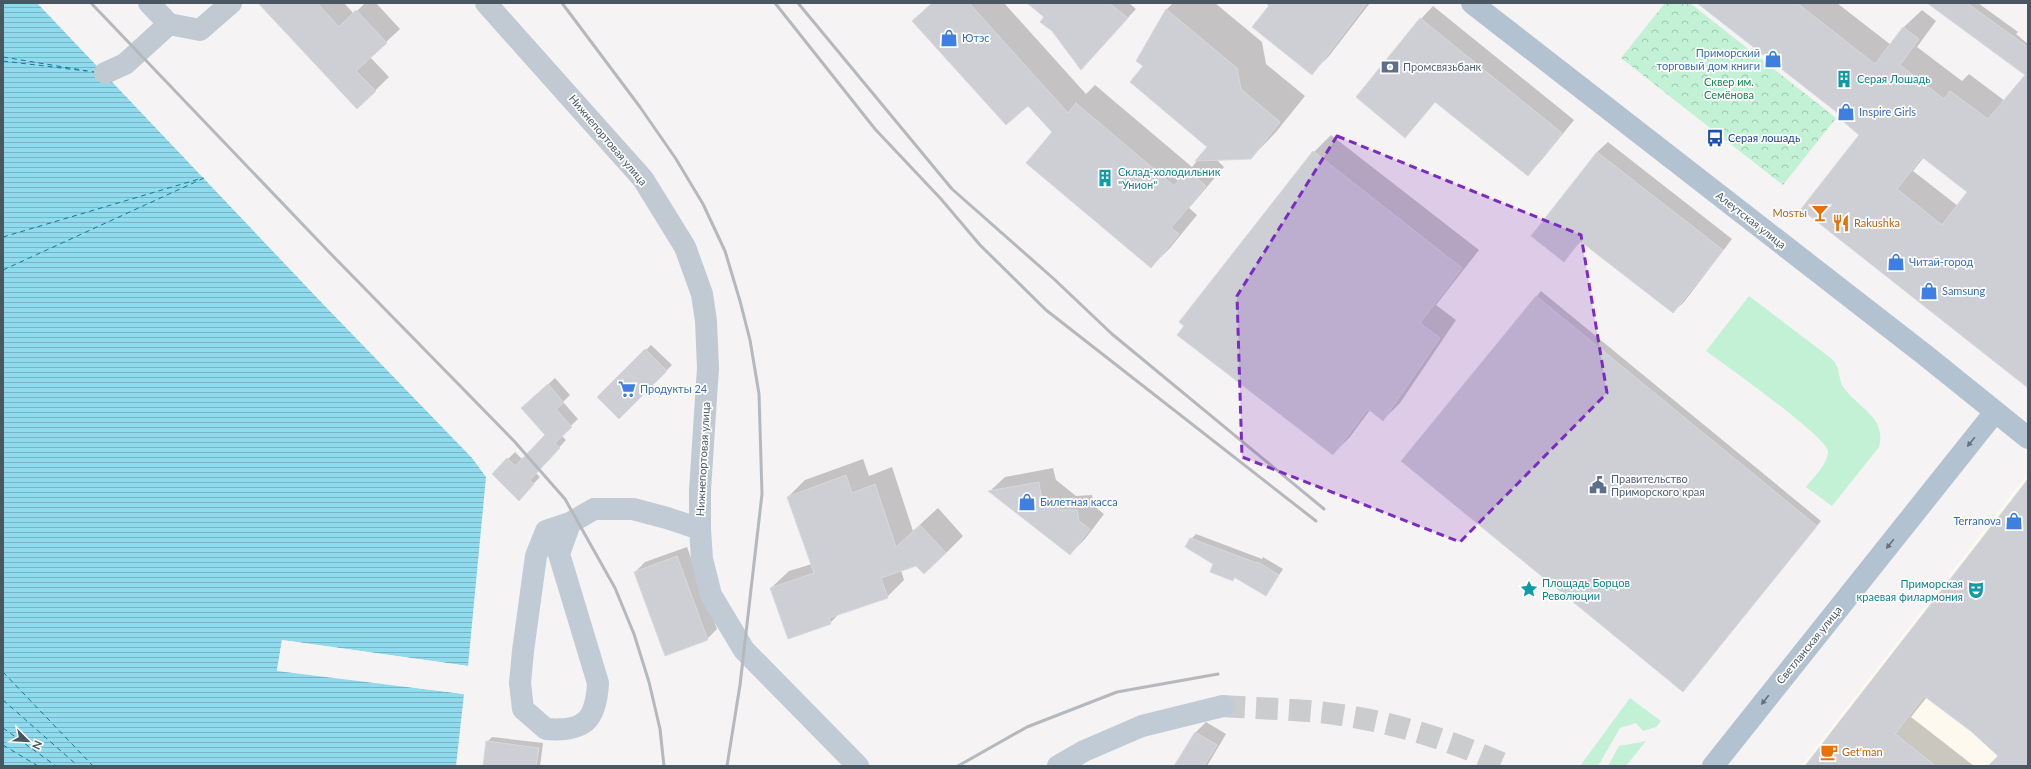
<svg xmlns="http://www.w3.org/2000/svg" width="2031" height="769" font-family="Lato,sans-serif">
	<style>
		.commercial { fill: #fdf9ef }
		.grass { fill: #c3f1d5 }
		.forest { fill: url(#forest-crowns) }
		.water { fill: url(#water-rules) }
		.pier { fill: #f5f3f3 }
		.shadow { fill: #0003; fill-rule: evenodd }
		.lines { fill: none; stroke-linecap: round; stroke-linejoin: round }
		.ferry { stroke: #0c7c9b; stroke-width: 1; stroke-dasharray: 5 4; stroke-linecap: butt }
		.building { fill: #cdcfd5; stroke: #d7d9de; fill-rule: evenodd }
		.secondary-tunnel { stroke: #caccce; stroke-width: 22; stroke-dasharray: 22 11; stroke-linecap: butt }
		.street { stroke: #c1cad2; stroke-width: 22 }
		.secondary { stroke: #c1cbd6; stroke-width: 22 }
		.primary { stroke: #b3c2d1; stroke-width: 22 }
		.rail { stroke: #b5b8bd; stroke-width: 3 }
		.oneway { fill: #64717d }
		.marked { fill: #7b2cbf; fill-opacity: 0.2; stroke: #7b2cbf; stroke-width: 3; stroke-dasharray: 8 5; stroke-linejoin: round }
		.labels { text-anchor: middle; stroke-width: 3.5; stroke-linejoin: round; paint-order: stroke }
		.shop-label { font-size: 11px; fill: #366cbe; stroke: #fff; text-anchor: start }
		.service-label { font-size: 11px; fill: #4e5e75; stroke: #fff; text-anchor: start }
		.culture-label { font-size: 11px; fill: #0d838f; stroke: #fff; text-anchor: start }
		.park-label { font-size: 11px; fill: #17864f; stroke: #fff }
		.transit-label { font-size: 11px; fill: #164399; stroke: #fff; text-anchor: start }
		.street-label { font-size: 11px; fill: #4a5661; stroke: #fff }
		.food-label { font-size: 11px; fill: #c56008; stroke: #fff; text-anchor: start }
	</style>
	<defs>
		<pattern id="forest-crowns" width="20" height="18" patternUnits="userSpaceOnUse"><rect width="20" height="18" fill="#c3f1d5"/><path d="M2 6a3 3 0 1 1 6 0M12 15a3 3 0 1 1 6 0" fill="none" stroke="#a0c6b0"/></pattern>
		<pattern id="water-rules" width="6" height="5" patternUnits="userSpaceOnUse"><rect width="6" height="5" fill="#90daee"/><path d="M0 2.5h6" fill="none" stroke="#78b4c4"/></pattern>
	</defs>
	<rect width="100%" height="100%" fill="#f5f3f3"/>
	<!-- commercial -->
	<path class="commercial" d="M2028,473V766H1801Z"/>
	<!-- grass -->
	<path class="grass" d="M1749,296L1832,359C1842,370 1837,378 1844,388C1857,407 1887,417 1879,447L1832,506L1806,487C1813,478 1829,463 1828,451C1827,437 1724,364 1706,351Z
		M1630,698L1661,721L1656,727L1643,731L1636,723L1620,728L1598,766H1580Z
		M1646,741L1626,766H1608L1619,746Z"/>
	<!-- forest -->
	<path class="forest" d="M1665,3H1690L1836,118L1783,185L1621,58Z"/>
	<!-- water -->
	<path class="water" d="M3,3H37L321,302L472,458L486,477L468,666L282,640L277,671L464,694L456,766H3Z"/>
	<!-- pier -->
	<path class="pier" d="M282,640L468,666L467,668L283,642L279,669L464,692V694L277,670Z"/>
	<!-- shadow -->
	<path class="shadow" d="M275,3H344L354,14L365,3H376L400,29L370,57L389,77L357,108Z
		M932,3H1004L1086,94L1095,85L1192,167L1208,147L1144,66L1137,60L1167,9L1173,3H1215L1262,42L1266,64L1305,96L1276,132L1251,158L1216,159L1224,167L1189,208L1197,215L1170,248L1151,267L1053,132L1028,104L914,21Z
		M1028,3H1129L1136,9L1090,59Z
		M1266,3H1370L1329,56L1312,73L1269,6Z
		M1699,3H1837L1891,45L1904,27L1922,10L1936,21L1917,47L1962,81L1969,74L2005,101L2028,73V373L2016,377L1861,134L1840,114ZM1924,157L1969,192L1958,206L1913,171Z
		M1945,3H1978L2018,32L2016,34L2028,44V70Z
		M1433,6L1574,120L1540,162L1527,175L1436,101L1405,136L1357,97L1421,19Z
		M1331,135L1479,250L1436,305L1456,320L1400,403L1383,420L1370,410L1350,437L1333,454L1314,152Z
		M1608,142L1732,239L1684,302L1673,312L1582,240L1564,260L1533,236L1597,152Z
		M1541,291L1821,521L1687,685L1402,461Z
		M651,345L672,365L619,418L599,397Z
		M555,378L570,395L563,402L578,419L561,435L566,440L536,473L540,477L519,499L493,474L515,452L523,460L547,435L530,401Z
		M863,459L869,476L892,467L913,531L938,508L963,536L946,553L901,570L904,580L887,597L840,613L830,623L771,588L789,571L812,564L788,497L805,480Z
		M1053,468L1056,480L1076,496L1092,495L1094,506L1104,514L1085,539L1070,554L990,491L1005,477Z
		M2028,481V766H1990L1999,756L1972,731L1927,697L1911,717L1974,766H1805Z
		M1196,534L1262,559L1263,557L1283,569L1266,595L1236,577L1233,580L1191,539Z
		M687,547L717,629L707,639L635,572L645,562Z
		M1206,722L1226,734L1207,766H1176L1196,732Z
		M492,737L543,743L540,766H484L487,742Z"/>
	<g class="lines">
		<!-- ferry -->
		<path class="ferry" d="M3,57L94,72
			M3,61L86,71
			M3,237L199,179
			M3,270L204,178
			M3,672L93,766
			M3,700L78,766
			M3,728L56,766
			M3,745L38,766"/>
	</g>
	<!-- building -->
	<path class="building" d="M258,3H317L339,27L356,10L387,43L356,71L376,91L357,109Z
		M932,3H969L1068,113L1076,103L1174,186L1187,170L1206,186L1171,228L1179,234L1151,268L1026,163L1052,132L1028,106L1006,125L912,21Z
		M1027,3H1109L1128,18L1081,70L1052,31L1040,22L1044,17Z
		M1271,3H1367L1312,75L1252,27Z
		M1697,3H1797L1875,64L1903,27L1919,39L1900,65L1944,99L1950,91L1988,119L2025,75L1927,3H1967L2028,47V388L1801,209L1859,135L1837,116L1839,114ZM1922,157L1967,192L1942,225L1897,189Z
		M1166,9L1237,68L1241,89L1280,122L1251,159L1195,161L1207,147L1130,82L1143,66L1136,61Z
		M1420,18L1562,133L1528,176L1435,102L1405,138L1356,97Z
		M1313,151L1462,268L1420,323L1440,338L1383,421L1368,409L1333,455L1177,335L1184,326L1179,322Z
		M1597,152L1723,250L1673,313L1580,241L1564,262L1531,236Z
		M1536,296L1817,526L1683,692L1401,461Z
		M645,349L667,371L619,419L597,397Z
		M548,384L564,403L556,409L572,427L555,443L560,448L530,480L534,484L519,501L492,474L507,458L515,466L545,435L521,408Z
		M846,475L852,493L875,484L896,547L920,525L946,553L924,574L916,566L881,578L888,598L829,618L831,624L788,639L770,588L814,573L787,497Z
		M2028,479V766H1988L1998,756L1972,732L1924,696L1895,734L1936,766H1805Z
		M1039,482L1041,495L1061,510H1077L1079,521L1090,529L1070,555L988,491Z
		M1190,538L1257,563L1258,562L1279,575L1266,596L1234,577L1233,581L1210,572L1213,564L1185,547Z
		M677,556L708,640L665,656L634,572Z
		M1195,732L1217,745L1204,766H1174Z
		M486,741L539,748L536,766H483Z"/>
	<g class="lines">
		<!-- secondary-tunnel -->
		<path class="secondary-tunnel" d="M1223,706C1265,709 1307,709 1348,716C1404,725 1457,743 1508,766"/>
		<!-- street -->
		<path class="street" d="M149,3L169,24L200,30L231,3
			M486,3L643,179L685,247L702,294L706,321L708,368L700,490V529
			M105,73L125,64L169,24"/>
		<!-- secondary -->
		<path class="secondary" d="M570,523L559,554L598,683C596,721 584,732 546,729L523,709L520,683L523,651L536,556L546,531L570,523L594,509H633L667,518L700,529L702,559L711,595L744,650L858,766
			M1058,766L1084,751L1142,726L1223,706"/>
		<!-- primary -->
		<path class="primary" d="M1472,3L1925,355L2028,438
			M1713,766L1995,412"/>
		<!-- rail -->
		<path class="rail" d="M91,3L330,253L514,441L565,499L615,588L634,634L649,682L660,729L664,766
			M562,3L640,107L676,159L703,204L725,251L740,301L750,340L759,394L762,494L740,685L727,766
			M775,3L875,129L941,199L980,245L1046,310L1316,521
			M798,3L952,189L1054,279L1112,334L1324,509
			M958,766L1027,727L1117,692L1218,674"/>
	</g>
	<!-- one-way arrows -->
	<defs><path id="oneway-solid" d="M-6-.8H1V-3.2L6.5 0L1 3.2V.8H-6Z"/></defs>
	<g class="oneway">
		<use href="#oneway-solid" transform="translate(1971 442) rotate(129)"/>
		<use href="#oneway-solid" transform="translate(1890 544) rotate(129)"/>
		<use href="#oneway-solid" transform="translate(1765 700) rotate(129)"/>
	</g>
	<!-- marked area -->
	<path class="marked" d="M1337,136L1581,235L1607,393L1460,542L1242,457L1237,296Z"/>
	<!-- icons -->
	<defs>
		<g id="shop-bare" transform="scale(1.38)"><path d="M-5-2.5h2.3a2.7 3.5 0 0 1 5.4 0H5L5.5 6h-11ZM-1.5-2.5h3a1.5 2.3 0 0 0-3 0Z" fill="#3f7fe0" stroke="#fff" stroke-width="2.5" paint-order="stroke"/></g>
		<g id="bank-bare" transform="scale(1.38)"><path d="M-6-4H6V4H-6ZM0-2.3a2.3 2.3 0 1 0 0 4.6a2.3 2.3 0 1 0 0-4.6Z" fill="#5c6f8a" stroke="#fff" stroke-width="2.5" paint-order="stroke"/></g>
		<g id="building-bare" transform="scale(1.38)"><path d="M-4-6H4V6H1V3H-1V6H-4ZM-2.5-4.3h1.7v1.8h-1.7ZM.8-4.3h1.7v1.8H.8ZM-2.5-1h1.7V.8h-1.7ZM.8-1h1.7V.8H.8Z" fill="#0f9aa8" stroke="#fff" stroke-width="2.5" paint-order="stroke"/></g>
		<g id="bus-bare" transform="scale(1.38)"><path d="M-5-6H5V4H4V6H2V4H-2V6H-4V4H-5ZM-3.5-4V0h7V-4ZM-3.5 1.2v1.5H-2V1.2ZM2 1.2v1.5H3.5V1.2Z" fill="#1a4fb4" stroke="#fff" stroke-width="2.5" paint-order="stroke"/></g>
		<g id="bar-bare" transform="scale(1.38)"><path d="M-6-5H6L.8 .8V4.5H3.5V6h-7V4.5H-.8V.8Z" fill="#e8710a" stroke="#fff" stroke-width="2.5" paint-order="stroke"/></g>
		<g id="restaurant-bare" transform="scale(1.38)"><path d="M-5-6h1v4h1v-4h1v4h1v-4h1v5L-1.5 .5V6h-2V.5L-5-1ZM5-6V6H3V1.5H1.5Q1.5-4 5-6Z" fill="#e8710a" stroke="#fff" stroke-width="2.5" paint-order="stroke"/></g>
		<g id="supermarket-bare" transform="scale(1.38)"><path d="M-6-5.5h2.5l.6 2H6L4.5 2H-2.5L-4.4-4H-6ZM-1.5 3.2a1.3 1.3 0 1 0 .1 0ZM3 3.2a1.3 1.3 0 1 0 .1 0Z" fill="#3f7fe0" stroke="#fff" stroke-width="2.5" paint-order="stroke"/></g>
		<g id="civic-bare" transform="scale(1.38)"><path d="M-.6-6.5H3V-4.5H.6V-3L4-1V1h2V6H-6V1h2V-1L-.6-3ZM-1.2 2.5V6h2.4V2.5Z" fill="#5c6f8a" stroke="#fff" stroke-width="2.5" paint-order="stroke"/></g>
		<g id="sight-bare" transform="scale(1.38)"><path d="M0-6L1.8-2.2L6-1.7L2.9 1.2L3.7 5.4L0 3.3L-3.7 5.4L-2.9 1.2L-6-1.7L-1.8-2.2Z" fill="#0f9aa8" stroke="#fff" stroke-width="2.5" paint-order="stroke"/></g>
		<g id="theatre-bare" transform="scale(1.38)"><path d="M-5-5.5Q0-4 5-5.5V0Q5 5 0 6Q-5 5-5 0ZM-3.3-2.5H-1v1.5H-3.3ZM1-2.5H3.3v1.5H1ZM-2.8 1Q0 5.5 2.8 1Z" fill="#0f9aa8" stroke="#fff" stroke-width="2.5" paint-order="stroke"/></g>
		<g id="cafe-bare" transform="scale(1.38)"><path d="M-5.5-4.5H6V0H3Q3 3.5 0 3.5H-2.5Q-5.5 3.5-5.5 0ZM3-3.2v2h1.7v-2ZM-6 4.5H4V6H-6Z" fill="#e8710a" stroke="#fff" stroke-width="2.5" paint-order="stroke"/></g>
	</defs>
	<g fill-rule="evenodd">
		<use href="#shop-bare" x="949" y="38"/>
		<use href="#shop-bare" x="1773" y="59"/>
		<use href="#bank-bare" x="1390" y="67"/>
		<use href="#building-bare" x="1844" y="79"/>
		<use href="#shop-bare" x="1846" y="112"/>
		<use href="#bus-bare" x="1715" y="138"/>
		<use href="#building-bare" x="1105" y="178"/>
		<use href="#bar-bare" x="1820" y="213"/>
		<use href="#restaurant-bare" x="1841" y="223"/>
		<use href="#shop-bare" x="1896" y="262"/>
		<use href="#shop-bare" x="1929" y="291"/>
		<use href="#supermarket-bare" x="627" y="389"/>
		<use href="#civic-bare" x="1598" y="485"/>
		<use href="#shop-bare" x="1027" y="502"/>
		<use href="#shop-bare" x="2014" y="521"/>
		<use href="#sight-bare" x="1529" y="589"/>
		<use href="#theatre-bare" x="1976" y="590"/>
		<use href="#cafe-bare" x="1829" y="752"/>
	</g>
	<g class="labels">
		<!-- shop labels -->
		<g class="shop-label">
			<text x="962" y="42">Ютэс</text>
			<text x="1760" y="57" text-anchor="end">Приморский<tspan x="1760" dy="13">торговый дом книги</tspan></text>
			<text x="1859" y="116">Inspire Girls</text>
			<text x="1909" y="266">Читай-город</text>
			<text x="1942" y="295">Samsung</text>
			<text x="640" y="393">Продукты 24</text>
			<text x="1040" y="506">Билетная касса</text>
			<text x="2001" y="525" text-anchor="end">Terranova</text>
		</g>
		<!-- service labels -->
		<g class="service-label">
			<text x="1403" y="71">Промсвязьбанк</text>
			<text x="1611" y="483">Правительство<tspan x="1611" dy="13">Приморского края</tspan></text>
		</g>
		<!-- culture labels -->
		<g class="culture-label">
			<text x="1857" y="83">Серая Лошадь</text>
			<text x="1118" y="176">Склад-холодильник<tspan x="1118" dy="13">"Унион"</tspan></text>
			<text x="1542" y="587">Площадь Борцов<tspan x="1542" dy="13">Революции</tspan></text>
			<text x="1963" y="588" text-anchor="end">Приморская<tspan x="1963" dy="13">краевая филармония</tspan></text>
		</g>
		<!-- park labels -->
		<g class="park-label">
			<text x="1729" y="86">Сквер им.<tspan x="1729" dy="13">Семёнова</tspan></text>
		</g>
		<!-- transit labels -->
		<g class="transit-label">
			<text x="1728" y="142">Серая лошадь</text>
		</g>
		<!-- street labels -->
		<g class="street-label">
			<text transform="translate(608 140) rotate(50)" y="4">Нижнепортовая улица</text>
			<text transform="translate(1751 220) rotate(38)" y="4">Алеутская улица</text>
			<text transform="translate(703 459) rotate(-87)" y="4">Нижнепортовая улица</text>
			<text transform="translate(1809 645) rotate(-51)" y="4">Светланская улица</text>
		</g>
		<!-- food labels -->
		<g class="food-label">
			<text x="1807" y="217" text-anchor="end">Mosты</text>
			<text x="1854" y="227">Rakushka</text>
			<text x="1842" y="756">Get'man</text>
		</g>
	</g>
	<!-- border -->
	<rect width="2031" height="769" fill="none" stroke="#4a5661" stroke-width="8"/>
	<!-- north arrow -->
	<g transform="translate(28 741) rotate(114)" stroke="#ffffff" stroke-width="3" paint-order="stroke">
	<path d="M0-3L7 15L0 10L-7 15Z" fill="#4a5661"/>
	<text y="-6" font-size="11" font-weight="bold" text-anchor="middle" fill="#4a5661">N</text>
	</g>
</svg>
